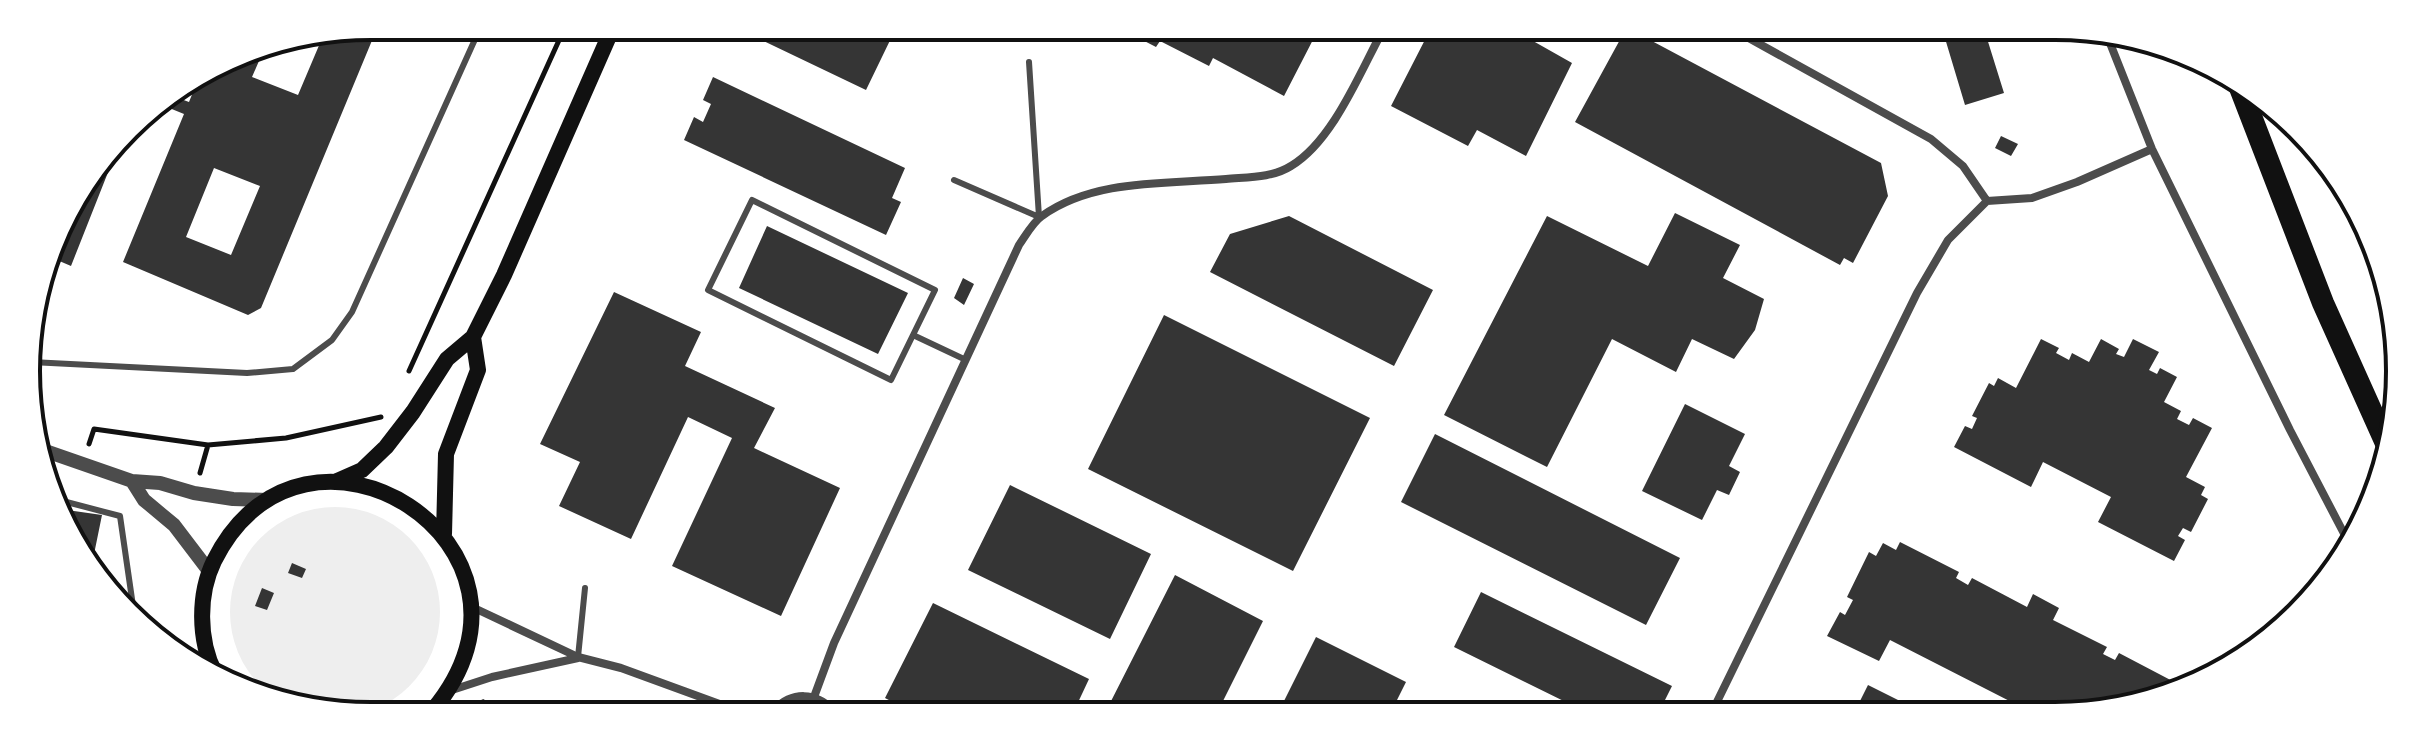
<svg xmlns="http://www.w3.org/2000/svg" width="2426" height="742" font-family="'Archivo Narrow',sans-serif">
	<style>
		.green { fill: #eee }
		.building { fill: #353535; fill-rule: evenodd }
		.lines { fill: none; stroke-linecap: round; stroke-linejoin: round }
		.path { stroke: #111; stroke-width: 5 }
		.service { stroke: #4c4c4c; stroke-width: 6 }
		.minor { stroke: #4c4c4c; stroke-width: 8 }
		.tertiary { stroke: #4c4c4c; stroke-width: 14 }
		.secondary { stroke: #111; stroke-width: 16 }
		.trunk { stroke: #111; stroke-width: 22 }
		.rim { fill: none; stroke: #111; stroke-width: 4 }
	</style>
	<rect width="100%" height="100%" fill="#fff"/>
	<!-- green -->
	<path class="green" d="M230 612a105 105 0 1 1 210 0a105 105 0 1 1-210 0Z"/>
	<!-- building -->
	<path class="building" d="M371,26H378L261,308L248,315L123,262L184,114L157,103L170,95L189,102L199,77L239,52L265,47L252,77L298,95L323,36ZM214,168L260,186L231,255L186,237Z
		M734,27L882,28H896L866,90Z
		M1121,29H1231L1318,30L1284,96L1213,58L1209,66L1160,41L1156,47Z
		M1430,30H1465L1475,36L1474,30H1523L1526,37L1572,63L1526,156L1477,130L1468,146L1391,106Z
		M1635,32L1881,163L1888,196L1853,263L1844,258L1840,265L1575,122L1622,36L1630,40Z
		M1955,32H1985L2004,93L1965,105L1944,35Z
		M713,77L905,168L892,198L901,202L886,235L684,140L694,117L703,122L711,104L703,100Z
		M2001,136L2018,144L2011,156L1995,148Z
		M120,142L71,266L50,257L62,218Z
		M1675,213L1740,245L1723,278L1764,299L1755,330L1734,359L1692,339L1676,372L1612,339L1547,467L1444,415L1547,216L1648,266Z
		M1289,216L1433,290L1394,366L1210,272L1230,234Z
		M767,226L908,293L878,354L739,288Z
		M963,278L974,284L964,305L954,298Z
		M614,292L701,332L685,366L775,408L754,448L840,488L781,616L672,566L732,438L688,417L631,539L559,506L580,462L540,444Z
		M1164,315L1370,418L1293,571L1088,469Z
		M2041,339L2059,348L2056,353L2069,360L2072,353L2089,362L2101,339L2119,349L2116,354L2124,357L2133,339L2159,352L2149,370L2157,374L2160,368L2177,377L2164,402L2181,411L2177,419L2189,425L2193,418L2212,428L2186,477L2205,487L2201,495L2208,499L2191,532L2183,528L2178,536L2185,540L2174,561L2098,522L2111,497L2043,462L2031,487L1954,447L1965,426L1972,429L1977,418L1972,416L1989,383L1994,386L1998,378L2016,388Z
		M1685,404L1745,434L1729,466L1740,472L1729,495L1717,490L1702,520L1642,491Z
		M1435,434L1680,558L1646,625L1401,502Z
		M1010,485L1151,554L1110,639L968,570Z
		M60,509L102,515L91,569L84,563Z
		M1900,542L1959,572L1956,578L1968,585L1972,578L2027,607L2033,594L2059,608L2053,620L2107,647L2103,654L2115,660L2119,653L2180,685L2177,690L2100,713H2033L1890,640L1879,661L1827,636L1840,612L1845,615L1853,600L1847,597L1869,552L1876,556L1883,543L1896,550Z
		M292,563L306,569L302,578L288,573Z
		M1175,575L1263,621L1218,711H1106Z
		M262,588L274,593L267,610L255,606Z
		M1481,592L1672,686L1659,712H1586L1454,647Z
		M933,603L1089,679L1074,711H910L885,698Z
		M1316,637L1406,682L1391,712L1279,711Z
		M1868,685L1924,713H1854Z"/>
	<g class="lines">
		<!-- path -->
		<path class="path" d="M409,371L565,27
			M89,444L94,429L208,445L286,438L381,417
			M200,473L208,445
			M470,710L483,702"/>
		<!-- service -->
		<path class="service" d="M954,180L1039,217L1029,62
			M913,335L935,290L752,200L708,290L891,380L913,335L966,360
			M31,362L247,373L293,369L332,340L352,312L481,26
			M55,499L120,516L134,613
			M578,657L585,588"/>
		<!-- minor -->
		<path class="minor" d="M1736,31L1931,139L1963,166L1987,201
			M2106,33L2152,149L2290,430L2351,547
			M472,607L578,657L621,668L736,710
			M449,691L492,677L578,658
			M814,697L834,643L1019,245C1026,235 1033,222 1042,216C1093,179 1166,184 1226,179C1248,177 1272,178 1291,166C1333,141 1360,72 1383,30
			M774,710C792,691 816,692 833,710
			M1712,712L1917,293L1948,240L1987,201L2032,198L2077,182L2152,149"/>
		<!-- tertiary -->
		<path class="tertiary" d="M37,448L132,481L160,483L194,493L233,499L268,500
			M132,481L144,500L174,525L209,571"/>
		<!-- secondary -->
		<path class="secondary" d="M337,481L362,470L386,447L413,412L447,359L473,337L504,275L613,27
			M444,534L446,454L478,370L473,337
			M215,673C198,640 198,594 214,561C304,379 570,546 433,710"/>
		<!-- trunk -->
		<path class="trunk" d="M2237,80L2323,303L2389,450"/>
	</g>
	<!-- crop -->
	<path d="M0 0H2426V742H0ZM371 40H2055A331 331 0 0 1 2386 371V371A331 331 0 0 1 2055 702H371A331 331 0 0 1 40 371V371A331 331 0 0 1 371 40Z" fill="#fff" fill-rule="evenodd"/>
	<path class="rim" d="M371 40H2055A331 331 0 0 1 2386 371V371A331 331 0 0 1 2055 702H371A331 331 0 0 1 40 371V371A331 331 0 0 1 371 40Z"/>
</svg>
